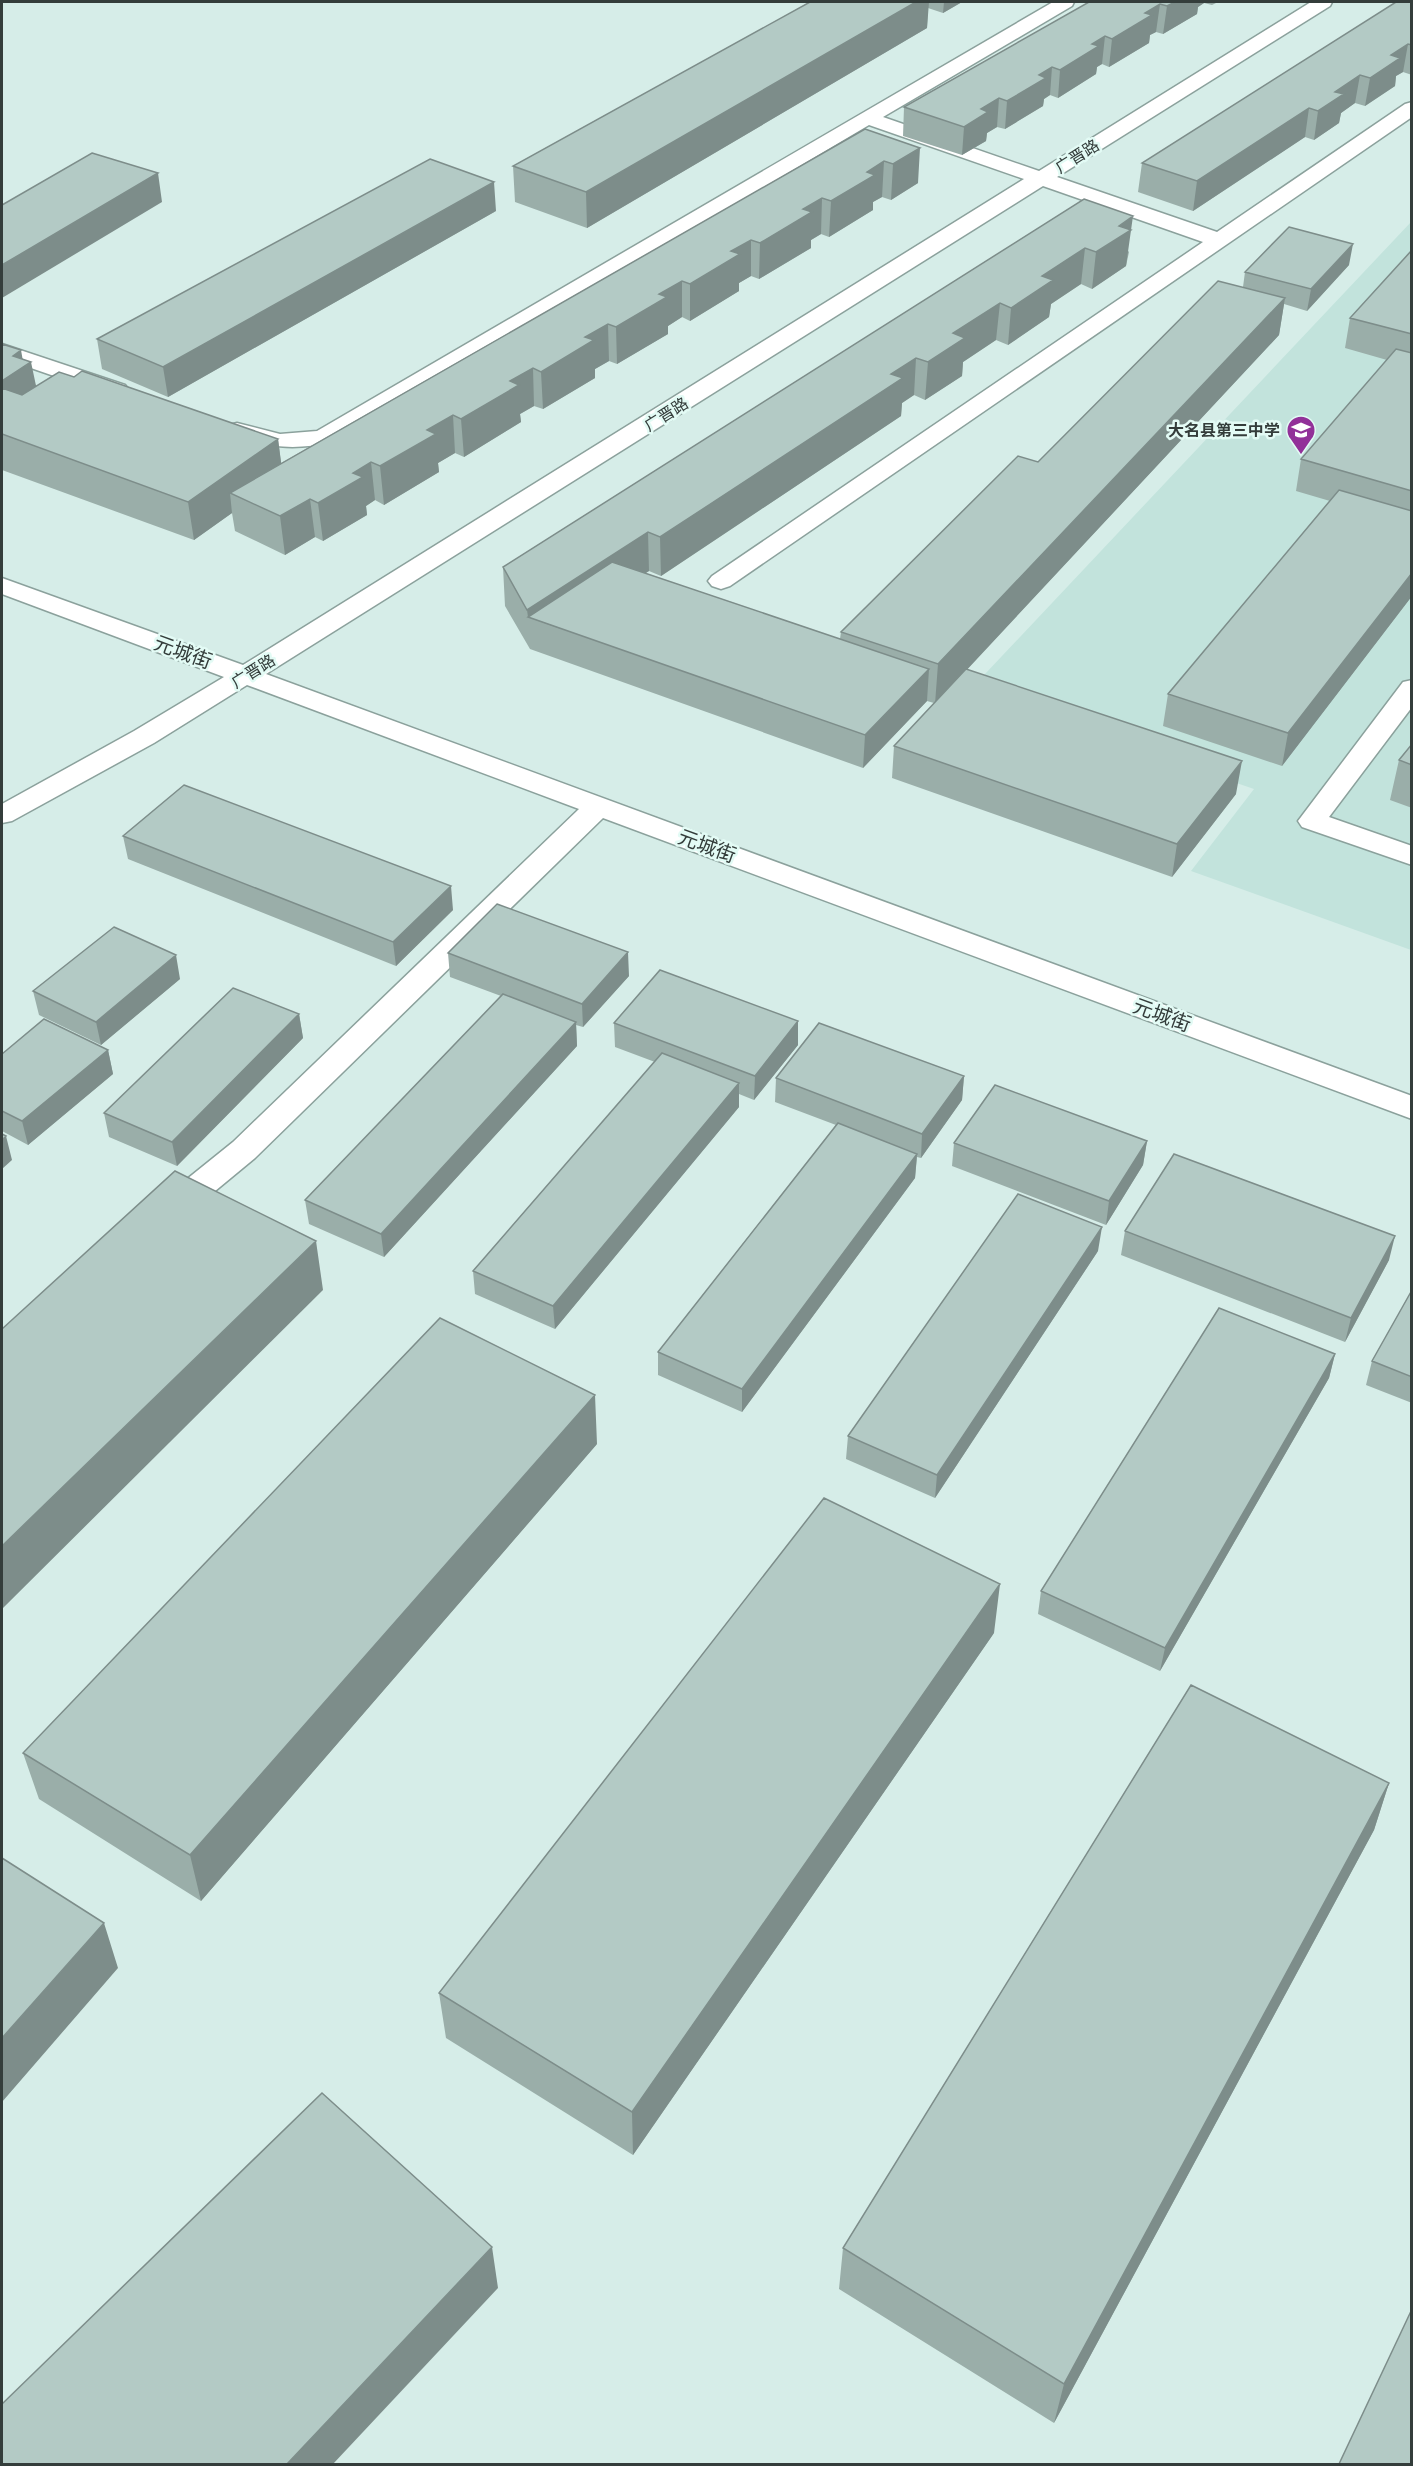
<svg xmlns="http://www.w3.org/2000/svg" width="1413" height="2466" font-family="'Times New Roman','Noto Sans SC',serif">
	<style>
		.built { fill: #c2e3dc }
		.lines { fill: none; stroke-linecap: round; stroke-linejoin: round }
		.minor-casing { stroke: #8ba19c; stroke-width: 3 }
		.minor { fill: #fff; fill-rule: evenodd }
		.wall { fill: #9aaea9 }
		.shaded-wall { fill: #7d8d8a }
		.building { fill: #b3cac5; stroke: #7d8d8a; stroke-width: 1.5 }
		.labels { text-anchor: middle; stroke-width: 5; stroke-linejoin: round; paint-order: stroke }
		.far-street-label { font-size: 16px; fill: #343d3b; stroke: #e3fbf5 }
		.far-poi-label { font-size: 16px; font-weight: bold; fill: #343d3b; stroke: #e3fbf5; text-anchor: end }
		.street-label { font-size: 20px; fill: #343d3b; stroke: #e3fbf5 }
	</style>
	<rect width="100%" height="100%" fill="#d6ede8"/>
	<!-- built -->
	<path class="built" d="M1411,222V950L1191,871L1254,789L969,691Z"/>
	<g class="lines">
		<!-- minor casing -->
		<g class="minor-casing">
			<path id="minor" d="M1053,2H1074L1072,6L883,117L1039,171L1311,2H1332L1330,6L1057,177L1217,232L1405,104L1412,102V117L730,586L721,589L712,586L708,581L712,576L1203,242L1043,186L266,674L1412,1096V1119L603,818L255,1158L180,1220L168,1224L156,1220L152,1212L156,1204L233,1142L579,809L247,685L154,743L12,821L2,823V804L134,731L224,677L2,594V578L243,665L1024,179L869,125L332,442C295,451 264,447 229,435L225,430L229,425L237,423L280,434L317,431Z
				M2,344L125,385L129,390L125,395L117,397L109,395L2,358Z
				M1412,680V707L1329,817L1412,846V865L1302,827L1298,821L1403,682Z"/>
		</g>
		<!-- minor -->
		<use href="#minor" class="minor"/>
	</g>
	<!-- wall -->
	<path class="wall" d="M810,2H962L943,13L928,8L927,28L587,228L515,202L513,166Z
		M1089,2H1218L1212,5L1204,3L1198,7L1197,14L1163,34L1156,32L1150,35L1149,43L1109,67L1102,64L1097,67L1096,74L1058,98L1050,95L1044,99L1043,106L1005,129L997,127L987,133L986,141L962,155L903,136L904,107Z
		M1412,2V75L1403,72L1396,76L1395,86L1365,106L1355,103L1341,113L1339,123L1314,140L1305,137L1193,211L1138,192L1142,163Z
		M865,129L918,183L891,200L882,197L873,202V210L829,237L821,234L811,240V248L759,279L751,276L739,283V291L690,321L682,317L668,326V334L617,364L609,361L595,369V378L543,409L534,406L520,414L521,422L464,457L455,453L438,463L439,472L384,505L375,500L366,506L367,515L323,541L315,537L285,555L235,531L232,513L194,540L2,470V344L23,359L36,386L74,377L278,439L281,463Z
		M1084,199L1129,252L1126,266L1092,289L1081,284L1051,304L1049,317L1008,345L996,340L963,362L962,376L925,400L914,395L902,403L901,416L661,576L649,571L645,573L840,639L841,632L1038,462L1243,287L1245,272L1349,265L1307,311L1284,304L1279,335L966,670L1236,794L1172,877L892,778L894,746L934,703L927,701L863,768L530,649L505,606L503,567Z
		M496,211L168,397L102,369L97,339Z
		M1412,250V596L1282,766L1163,726L1168,694L1330,501L1296,491L1301,459L1387,360L1345,348L1350,318Z
		M1412,744V808L1390,800L1399,760Z
		M123,836L453,910L396,966L128,859Z
		M448,953L629,976L583,1027L576,1025L577,1046L384,1257L309,1224L305,1200L501,996L450,977Z
		M180,979L101,1045L39,1015L33,991Z
		M299,1014L303,1038L177,1166L109,1137L104,1113Z
		M798,1021V1045L754,1100L739,1094V1107L555,1329L475,1294L473,1271L655,1062L615,1047L614,1023Z
		M108,1050L113,1074L28,1145L2,1131V1054Z
		M964,1076L962,1100L921,1158L917,1157L915,1178L742,1412L658,1375V1352L836,1125L775,1102L776,1078Z
		M1147,1141L1143,1165L1106,1225L952,1166L954,1143Z
		M1125,1231L1389,1260L1345,1342L1121,1255Z
		M1098,1251L935,1498L846,1459L848,1436Z
		M1412,1290V1403L1366,1385L1372,1361Z
		M1335,1354L1329,1378L1160,1671L1038,1614L1041,1591Z
		M597,1444L201,1901L39,1799L23,1753Z
		M994,1633L633,2155L446,2038L439,1993Z
		M1389,1783L1374,1830L1054,2423L839,2289L843,2248Z"/>
	<!-- shaded-wall -->
	<path class="shaded-wall" d="M916,2H929L927,28L587,228L586,192Z
		M944,2H962L943,13Z
		M1175,2H1204V3L1198,7L1197,14L1163,34L1167,6Z
		M1160,4L1156,32L1150,35L1149,43L1109,67L1112,39L1145,13Z
		M1105,36L1102,64L1097,67L1096,74L1058,98L1060,70L1092,44Z
		M1408,44L1403,72L1396,76L1395,86L1365,106L1370,78L1391,55Z
		M1052,67L1050,95L1044,99L1043,106L1005,129L1007,101L1039,75Z
		M1360,75L1355,103L1341,113L1339,123L1314,140L1318,111L1335,92Z
		M999,98L997,127L987,133L986,141L962,155L964,127L981,109Z
		M1309,108L1305,137L1193,211L1197,181Z
		M920,148L918,183L891,200L893,164Z
		M884,161L882,197L873,202V210L829,237L831,201L867,172Z
		M158,173L162,202L2,298V265Z
		M494,182L496,211L168,397L163,367Z
		M822,198L821,234L811,240V248L759,279L760,243L803,209Z
		M1133,216L1126,266L1092,289L1096,252L1119,226Z
		M751,240V276L739,283V291L690,321V284L731,251Z
		M1353,244L1349,265L1307,311L1311,289Z
		M1085,248L1081,284L1051,304L1049,317L1008,345L1011,308L1042,276Z
		M682,281V317L668,326V334L617,364L616,327L659,294Z
		M1285,298L1279,335L935,704L938,664Z
		M1000,303L996,340L963,362L962,376L925,400L928,362L953,333Z
		M608,324L609,361L595,369V378L543,409L541,372L585,337Z
		M21,350L24,367L31,362L39,400L2,420V381L13,356Z
		M916,358L914,395L902,403L901,416L661,576L660,537L891,374Z
		M533,368L534,406L520,414L521,422L464,457L461,419L510,381Z
		M453,415L455,453L438,463L439,472L384,505L380,466L427,430Z
		M278,439L283,477L230,493L232,513L194,540L188,502Z
		M371,462L375,500L366,506L367,515L323,541L318,503L353,473Z
		M310,499L315,537L285,555L280,516Z
		M648,532L649,571L561,629L528,617L527,610Z
		M1412,573V596L1282,766L1288,733Z
		M929,669L927,701L863,768L865,735Z
		M1242,761L1236,794L1172,877L1177,844Z
		M451,886L453,910L396,966L393,942Z
		M628,952L629,976L583,1027L582,1004Z
		M176,955L180,979L101,1045L96,1022Z
		M299,1014L303,1038L177,1166L172,1142Z
		M798,1021V1045L754,1100L755,1076Z
		M576,1022L577,1046L384,1257L381,1234Z
		M108,1050L113,1074L28,1145L22,1121Z
		M964,1076L962,1100L921,1158L922,1134Z
		M739,1083V1107L555,1329L553,1306Z
		M6,1136L12,1160L2,1169V1140Z
		M1147,1141L1143,1165L1106,1225L1109,1201Z
		M917,1154L915,1178L742,1412V1389Z
		M1102,1227L1098,1251L935,1498L937,1475Z
		M1395,1236L1389,1260L1345,1342L1351,1318Z
		M316,1241L323,1290L2,1609V1546Z
		M1335,1354L1329,1378L1160,1671L1165,1648Z
		M595,1395L597,1444L201,1901L190,1855Z
		M1000,1584L994,1633L633,2155L632,2112Z
		M1389,1783L1374,1830L1054,2423L1064,2384Z
		M104,1923L118,1968L2,2102V2038Z
		M492,2247L498,2288L333,2464H287Z"/>
	<!-- building -->
	<path class="building" d="M810,2H916L586,192L513,166Z
		M1089,2H1175L1167,6L1160,4L1145,13L1152,15L1112,39L1105,36L1092,44L1099,46L1060,70L1052,67L1039,75L1046,78L1007,101L999,98L981,109L988,112L964,127L904,107Z
		M1396,2H1412V45L1408,44L1391,55L1400,58L1370,78L1360,75L1335,92L1344,94L1318,111L1309,108L1197,181L1142,163Z
		M865,129L920,148L893,164L884,161L867,172L875,175L831,201L822,198L803,209L812,212L760,243L751,240L731,251L740,254L690,284L682,281L659,294L667,297L616,327L608,324L585,337L594,340L541,372L533,368L510,381L519,385L461,419L453,415L427,430L436,434L380,466L371,462L353,473L363,477L318,503L310,499L280,516L230,493Z
		M92,153L158,173L2,265V205Z
		M430,159L494,182L163,367L97,339Z
		M1084,199L1133,216L1119,226L1131,230L1096,252L1085,248L1042,276L1053,280L1011,308L1000,303L953,333L965,338L928,362L916,358L891,374L903,378L660,537L648,532L527,610L503,567Z
		M1289,227L1353,244L1311,289L1245,272Z
		M1412,250V334L1350,318Z
		M1218,281L1285,298L938,664L841,632L1018,456L1038,462Z
		M2,344L21,350L13,356L31,362L2,381Z
		M1396,349L1412,353V491L1301,459Z
		M82,371L278,439L188,502L2,434V388L22,395L59,372L74,377Z
		M1339,490L1412,511V573L1288,733L1168,694Z
		M612,562L929,669L865,735L528,617Z
		M966,669L1242,761L1177,844L894,746Z
		M1412,744V765L1399,760Z
		M184,785L451,886L393,942L123,836Z
		M497,904L628,952L582,1004L448,953Z
		M114,927L176,955L96,1022L33,991Z
		M660,970L798,1021L755,1076L614,1023Z
		M233,988L299,1014L172,1142L104,1113Z
		M503,994L576,1022L381,1234L305,1200Z
		M44,1019L108,1050L22,1121L2,1111V1054Z
		M819,1023L964,1076L922,1134L776,1078Z
		M662,1053L739,1083L553,1306L473,1271Z
		M995,1085L1147,1141L1109,1201L954,1143Z
		M838,1123L917,1154L742,1389L658,1352Z
		M2,1134L6,1136L2,1140Z
		M1174,1154L1395,1236L1351,1318L1125,1231Z
		M175,1171L316,1241L2,1546V1329Z
		M1018,1194L1102,1227L937,1475L848,1436Z
		M1412,1290V1377L1372,1361Z
		M1219,1308L1335,1354L1165,1648L1041,1591Z
		M440,1318L595,1395L190,1855L23,1753Z
		M824,1498L1000,1584L632,2112L439,1993Z
		M1191,1685L1389,1783L1064,2384L843,2248Z
		M2,1858L104,1923L2,2038Z
		M322,2093L492,2247L287,2464H2V2404Z
		M1412,2309V2464H1339Z"/>
	<!-- icons -->
	<defs>
		<g id="school-pin" transform="scale(1.5)"><path d="M0 17L-7.5 6A9.5 9.5 0 1 1 7.5 6Z" fill="#923199" stroke="#e3fbf5"/><path d="M0-5L7-2L0 1L-7-2ZM-4 1L0 2.5L4 1V4Q0 6-4 4Z" fill="#fff"/></g>
	</defs>
	<g fill-rule="evenodd">
		<use href="#school-pin" x="1301" y="430"/>
	</g>
	<g class="labels">
		<!-- far-street labels -->
		<g class="far-street-label">
			<text transform="translate(1077 156) rotate(-32)" y="6">广晋路</text>
			<text transform="translate(666 414) rotate(-32)" y="6">广晋路</text>
			<text transform="translate(253 671) rotate(-32)" y="6">广晋路</text>
		</g>
		<!-- far-poi labels -->
		<g class="far-poi-label">
			<text x="1280" y="436">大名县第三中学</text>
		</g>
		<!-- street labels -->
		<g class="street-label">
			<text transform="translate(183 652) rotate(20)" y="7">元城街</text>
			<text transform="translate(707 846) rotate(20)" y="7">元城街</text>
			<text transform="translate(1162 1015) rotate(20)" y="7">元城街</text>
		</g>
	</g>
	<!-- border -->
	<rect width="1413" height="2466" fill="none" stroke="#343d3b" stroke-width="6"/>
</svg>
